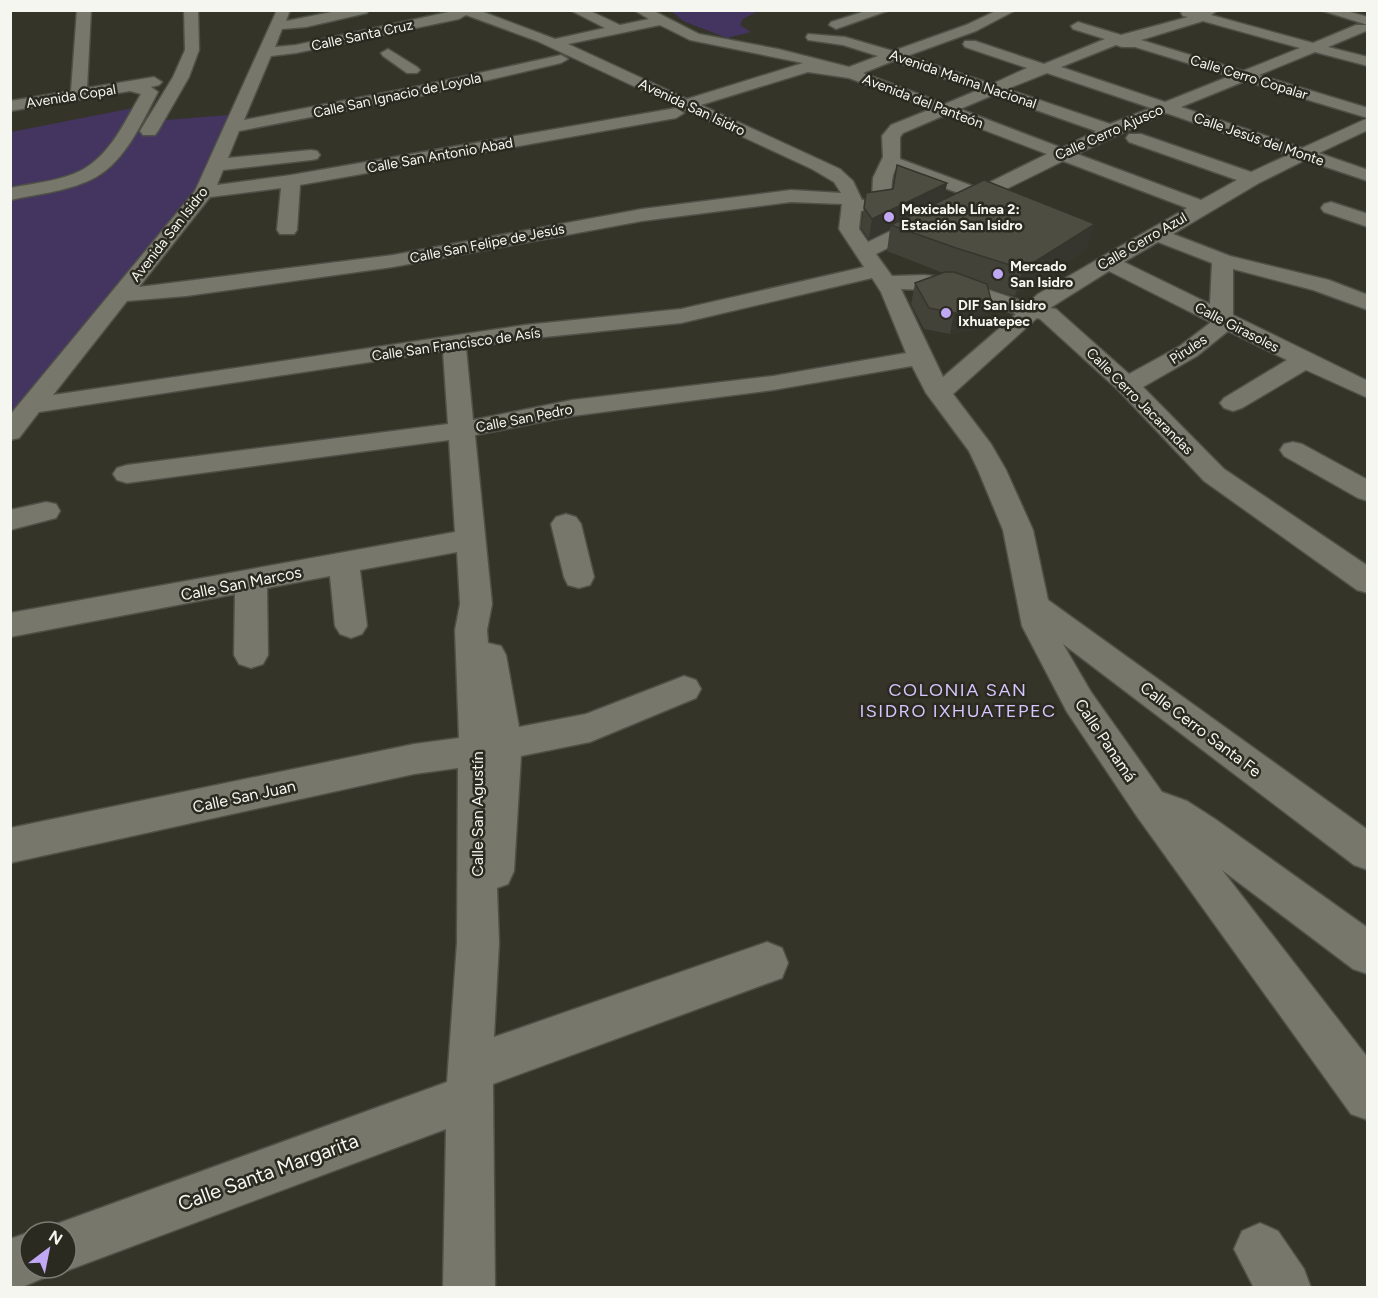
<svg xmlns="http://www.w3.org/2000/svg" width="1378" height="1298" font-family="Figtree,sans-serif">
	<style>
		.green { fill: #433460 }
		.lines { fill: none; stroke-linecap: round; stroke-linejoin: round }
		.minor-casing { stroke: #4f5047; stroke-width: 3 }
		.minor { fill: #77776b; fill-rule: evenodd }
		.wall { fill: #424239 }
		.shaded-wall { fill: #36362e }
		.building { fill: #4d4d42; stroke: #36362e; stroke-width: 1.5 }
		.poi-dot { fill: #c0a8f4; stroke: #2a2a20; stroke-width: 2 }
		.labels { text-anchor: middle; stroke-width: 5; stroke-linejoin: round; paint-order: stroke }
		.far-street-label { font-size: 14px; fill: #f5f6ef; stroke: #2a2a20 }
		.far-poi-label { font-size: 14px; font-weight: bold; fill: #f5f6ef; stroke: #2a2a20; text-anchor: start }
		.street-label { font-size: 16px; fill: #f5f6ef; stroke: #2a2a20 }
		.neighbourhood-label { font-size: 18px; letter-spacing: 1.5px; fill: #d6c5fe; stroke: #2a2a20 }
		.near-street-label { font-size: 20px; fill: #f5f6ef; stroke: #2a2a20 }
	</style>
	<rect width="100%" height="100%" fill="#343429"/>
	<!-- green -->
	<path class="green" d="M758,11L743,19L740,25L751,32L727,38L683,21L671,11Z
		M138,107L139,122L229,115L196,190L11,415V132Z"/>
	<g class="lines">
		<!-- minor casing -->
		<g class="minor-casing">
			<path id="minor" d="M77,10H91L87,88L154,77L162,82L159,85L151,87L158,92C142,122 126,160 96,177C71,191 38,194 10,200V188C34,183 61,181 82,170C111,154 125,121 141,94L130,91L10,111V101L71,91Z
				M184,10H198L199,50L189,77L158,131L155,135H143L140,131L173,77L185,50Z
				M277,10H290L286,21L342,10H368L367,13L306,27L282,29L275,47L296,45L458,10H478L555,39L605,28L570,10H588L620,25L649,19L634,10H652L699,34L778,49L849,67L878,56L843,45L808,40L806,37L808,34L845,37L893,51L966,25L998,10H1016L976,31L907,56L992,84L1027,68L965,47L963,44L965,41H975L1044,64L1105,39L1073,29L1071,26L1078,22L1121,35L1188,17L1183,16L1181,13L1183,10H1218L1211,15L1313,43L1356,25H1366V31L1328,47L1368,57V66L1315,52L1259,75L1368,108V118L1245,81L1181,107L1302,148L1368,118V130L1319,153L1368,170V181L1305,160L1259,183L1173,234L1230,256L1329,280L1368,295V310L1313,290L1233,269V315L1368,381V398L1306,370L1242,408L1233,411L1224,408L1220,403L1224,398L1287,360L1228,331L1197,356L1143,387L1224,469L1368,566V593L1357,590L1204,481L1118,390L1040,319L1037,318L953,394L991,444L1006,470L1033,530L1048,600L1368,830V870L1354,865L1063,644L1091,692L1162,792L1187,801L1215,819L1368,928V974L1353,969L1222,870L1368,1058V1120L1351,1114L1136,815L1067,712L1022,626L1003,530L978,470L969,451L926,393L912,366L773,390L572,416L475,435L492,604L487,630L488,643L501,646L506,655L519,727L586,714L684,676L696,680L701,689L696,698L590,742L521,756L514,871L508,884L497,888L499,943L494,1037L767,942L782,948L788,963L782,978L493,1084L495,1288H443L446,1129L66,1271L59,1268H66V1232H46L48,1227L447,1082L457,943L458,768L414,774L10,863V828L414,744L459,738L455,630L460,604L457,552L360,570L367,626L362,634L351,638L340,634L335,626L330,576L267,588L268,655L263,664L251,668L239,664L234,655L235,594L10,637V613L455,532L449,440L127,483L117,480L113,474L117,468L127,465L448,424L443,351L39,412L19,438L10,440V415L195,191ZM466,15L537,41L812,169L834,182L841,193L791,190L642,209L393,255L139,287L210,197L281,188L277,230L280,234H294L297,230L300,185L676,118L684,113L676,108L291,175L217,185L223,170L311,160L317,159L320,155L317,151L311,150L228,158L239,131L420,96L561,63L568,59L561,55L420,86L244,120L271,56L296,53L459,19ZM1203,21L1300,48L1243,71L1141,40ZM660,25L690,40L803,63L687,99L568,44ZM1116,45L1122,47H1135L1230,76L1165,102L1061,67ZM893,61L978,90L945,104L863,73ZM808,72L849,78L931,109L891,125L882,136L883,157L873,178L872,199L862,200L853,181L840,169L701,105ZM1047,73L1151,108L1110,124L1007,89ZM993,95L1096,131L1062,148L960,109ZM1166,113L1288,155L1251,172L1141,134H1129L1126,138L1129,142L1237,180L1201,200L1077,154ZM945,115L1047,154L978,188L900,159V137L903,133ZM1063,161L1187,208L1100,258L1038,294L1028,303L953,278L924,275L892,276L876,254L977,203L989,208L996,206L999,202L992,196ZM895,170L964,195L868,242L859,229L861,211L888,208C894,197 889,182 895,170ZM791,202L842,204L839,229L864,267L681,309L525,325L53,395L127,301L186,296L393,267L642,221ZM1158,242L1212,263L1210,304L1124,262ZM1109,271L1210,322V323L1180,346L1129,374L1056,309L1050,308ZM872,278L881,292L906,353L773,376L572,400L473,420L466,348L525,339L681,323ZM901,289L950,291L1016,314L943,377Z
				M869,10H890L836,29L829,25L831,22Z
				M1320,10H1343L1368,17V25Z
				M388,49L417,67L420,70L417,73H407L383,56L381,53Z
				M1331,202L1368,214V227L1324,212L1321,208L1324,204Z
				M1293,442L1302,444L1368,480V501L1358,498L1284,456L1280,450L1284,444Z
				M46,502L56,504L60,511L56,518L10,530V510Z
				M566,514L576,517L581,524L594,577L590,585L579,588L568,585L564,577L551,524L556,517Z
				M1260,1223L1278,1231L1304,1269L1311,1288H1254L1234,1249L1242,1231Z
				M30,1232V1268H52L48,1276L20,1288H10V1239Z"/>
		</g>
		<!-- minor -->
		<use href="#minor" class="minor"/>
	</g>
	<!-- wall -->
	<path class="wall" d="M947,183L944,199L1086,250L1015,296L988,288L985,322L974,330L950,334L924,329L911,304L915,283L943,273L887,251L890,229L869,239L861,228L866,193Z"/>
	<!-- shaded-wall -->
	<path class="shaded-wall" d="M947,183L943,203L891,225L890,229L869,239L872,219Z
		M1095,224L1086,250L1015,296L1023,269Z
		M991,300L985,322L974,330L950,334L954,313Z"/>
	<!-- building -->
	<path class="building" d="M897,165L947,183L872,219L864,208L866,193L893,189Z
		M984,180L1095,224L1023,269L956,248L891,225Z
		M945,272H954L987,284L991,300L980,309L954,313L929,308L915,283Z"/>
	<!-- markers -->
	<g class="poi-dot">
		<circle cx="889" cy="217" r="6"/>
		<circle cx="998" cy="274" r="6"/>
		<circle cx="946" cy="313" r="6"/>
	</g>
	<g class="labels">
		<!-- far-street labels -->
		<g class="far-street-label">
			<text transform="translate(362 35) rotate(-12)" y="5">Calle Santa Cruz</text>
			<text transform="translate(1249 77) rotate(17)" y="5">Calle Cerro Copalar</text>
			<text transform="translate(963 79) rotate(19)" y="5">Avenida Marina Nacional</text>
			<text transform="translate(397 95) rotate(-12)" y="5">Calle San Ignacio de Loyola</text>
			<text transform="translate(71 96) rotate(-9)" y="5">Avenida Copal</text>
			<text transform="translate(923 101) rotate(21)" y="5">Avenida del Panteón</text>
			<text transform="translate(692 107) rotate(25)" y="5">Avenida San Isidro</text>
			<text transform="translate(1109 132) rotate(-24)" y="5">Calle Cerro Ajusco</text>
			<text transform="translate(1259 139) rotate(19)" y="5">Calle Jesús del Monte</text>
			<text transform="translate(440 155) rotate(-10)" y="5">Calle San Antonio Abad</text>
			<text transform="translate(169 234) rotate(-52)" y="5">Avenida San Isidro</text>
			<text transform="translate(1142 241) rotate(-30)" y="5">Calle Cerro Azul</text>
			<text transform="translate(487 243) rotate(-11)" y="5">Calle San Felipe de Jesús</text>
			<text transform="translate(1237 327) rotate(27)" y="5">Calle Girasoles</text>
			<text transform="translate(456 344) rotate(-8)" y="5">Calle San Francisco de Asís</text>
			<text transform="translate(1188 349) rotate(-33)" y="5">Pirules</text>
			<text transform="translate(1140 401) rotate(45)" y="5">Calle Cerro Jacarandas</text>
			<text transform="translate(524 418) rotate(-11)" y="5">Calle San Pedro</text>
		</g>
		<!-- far-poi labels -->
		<g class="far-poi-label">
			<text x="901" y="214">Mexicable Línea 2:<tspan x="901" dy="16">Estación San Isidro</tspan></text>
			<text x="1010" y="271">Mercado<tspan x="1010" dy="16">San Isidro</tspan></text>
			<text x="958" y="310">DIF San Isidro<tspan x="958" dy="16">Ixhuatepec</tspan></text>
		</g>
		<!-- street labels -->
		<g class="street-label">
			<text transform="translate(241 583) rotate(-11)" y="6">Calle San Marcos</text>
			<text transform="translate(1201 729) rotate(37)" y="6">Calle Cerro Santa Fe</text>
			<text transform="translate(1106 740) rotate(56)" y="6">Calle Panamá</text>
			<text transform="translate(244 796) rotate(-12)" y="6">Calle San Juan</text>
			<text transform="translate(477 814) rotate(-90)" y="6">Calle San Agustín</text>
		</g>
		<!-- neighbourhood labels -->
		<g class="neighbourhood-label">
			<text x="958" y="696">COLONIA SAN<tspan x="958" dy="21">ISIDRO IXHUATEPEC</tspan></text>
		</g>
		<!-- near-street labels -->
		<g class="near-street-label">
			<text transform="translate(268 1172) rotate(-20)" y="7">Calle Santa Margarita</text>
		</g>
	</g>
	<!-- border -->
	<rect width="1378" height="1298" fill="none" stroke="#f5f6ef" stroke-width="24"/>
	<!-- north arrow -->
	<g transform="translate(48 1250) rotate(32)"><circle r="28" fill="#2a2a20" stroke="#7b7c73" stroke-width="1.5"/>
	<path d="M0-4.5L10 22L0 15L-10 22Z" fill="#c0a8f4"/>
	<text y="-9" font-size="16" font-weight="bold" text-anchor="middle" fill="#f5f6ef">N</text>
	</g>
</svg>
